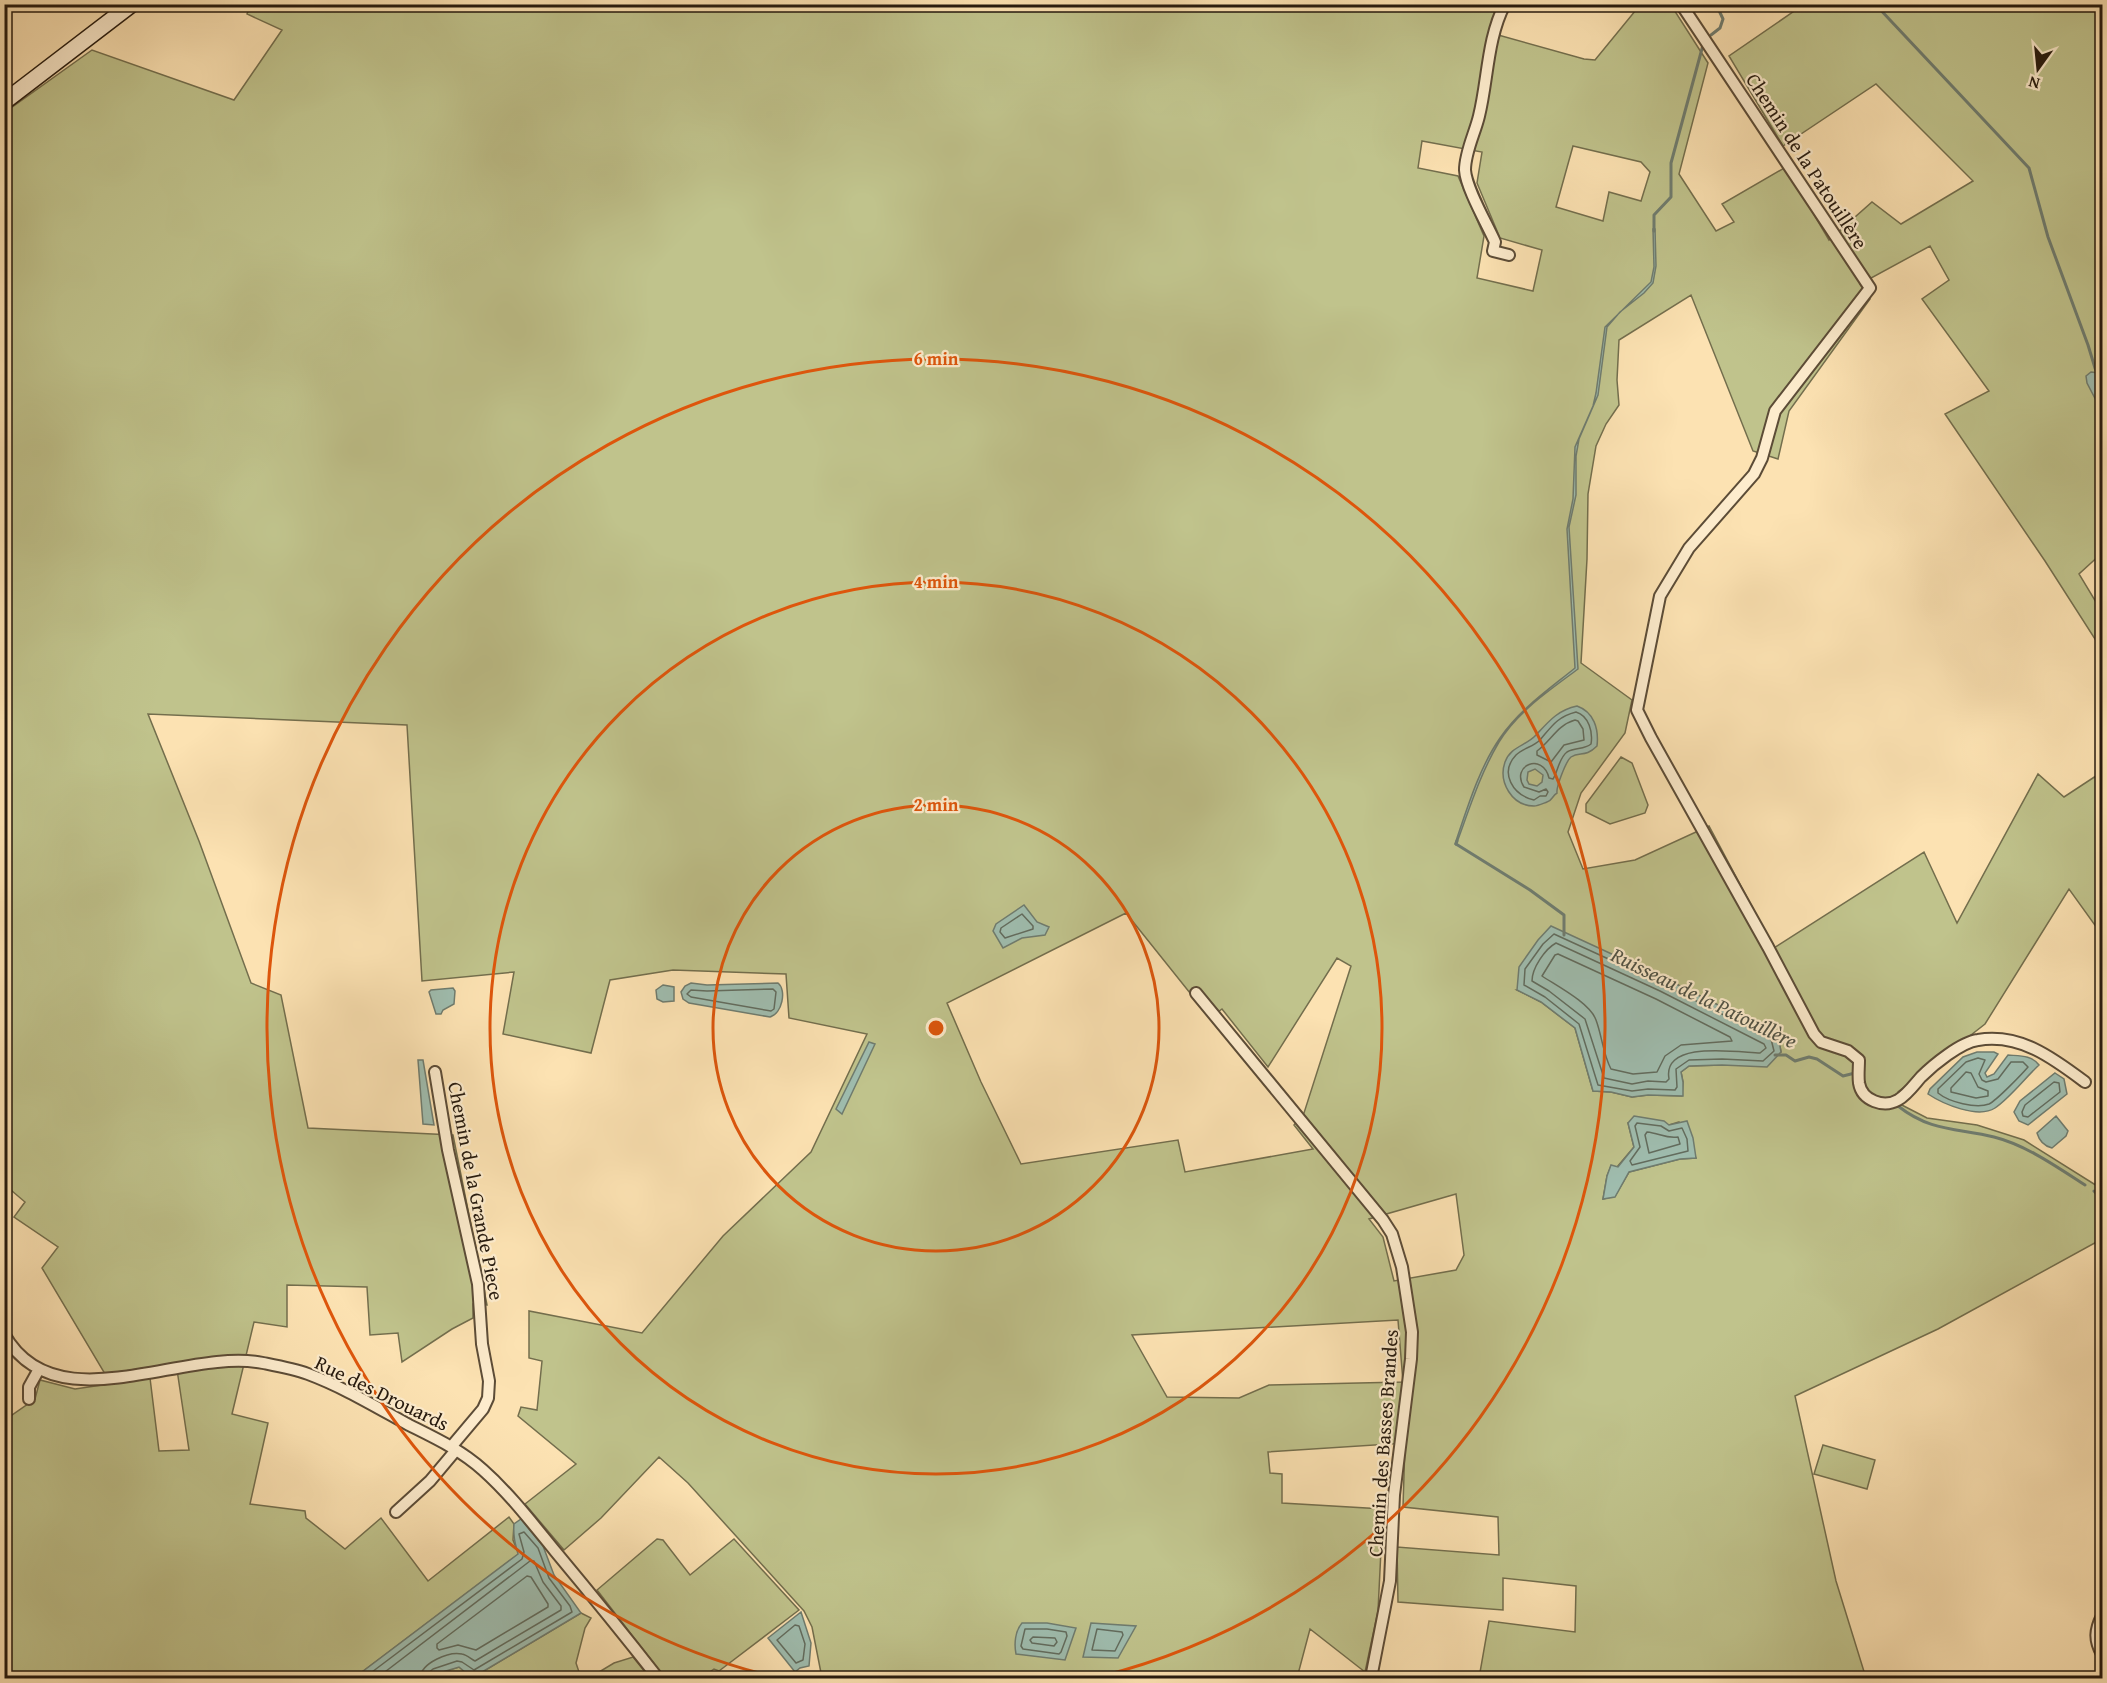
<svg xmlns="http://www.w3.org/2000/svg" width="2107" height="1683" font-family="'Gentium Book Plus',serif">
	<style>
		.green { fill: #c0c38c; stroke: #736e4d; stroke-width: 1.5; fill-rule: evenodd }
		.water { fill: #9fbdaf; stroke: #6f7c6f; stroke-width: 1.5; fill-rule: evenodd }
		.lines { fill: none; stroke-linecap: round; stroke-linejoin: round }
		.shore { stroke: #626c5e; stroke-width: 1.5 }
		.stream { stroke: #6f7c6f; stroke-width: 3 }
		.street-casing { stroke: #5c4c37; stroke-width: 14 }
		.secondary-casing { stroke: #261a0e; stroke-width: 18 }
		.street { stroke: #fdeccd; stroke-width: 10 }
		.secondary { stroke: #fdeccd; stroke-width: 15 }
		.ring { fill: none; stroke: #de560c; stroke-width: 3 }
		.labels { text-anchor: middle; stroke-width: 4.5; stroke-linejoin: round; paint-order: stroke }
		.street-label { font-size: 20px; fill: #261a0e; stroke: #fdeccd }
		.water-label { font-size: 21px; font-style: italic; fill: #505346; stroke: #fdeccd }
		.centre { fill: #de560c; stroke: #fdeccd; stroke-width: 3 }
		.ring-label { font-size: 18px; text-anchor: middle; font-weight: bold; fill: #de560c; stroke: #fdeccd; stroke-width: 4.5; stroke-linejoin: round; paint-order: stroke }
	</style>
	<rect width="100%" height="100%" fill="#fce2b2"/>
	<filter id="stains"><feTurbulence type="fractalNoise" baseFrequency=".00333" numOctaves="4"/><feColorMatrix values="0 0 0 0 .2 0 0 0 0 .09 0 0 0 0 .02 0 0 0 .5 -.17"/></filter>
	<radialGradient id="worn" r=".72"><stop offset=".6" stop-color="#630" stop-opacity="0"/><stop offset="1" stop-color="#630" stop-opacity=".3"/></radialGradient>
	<!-- green -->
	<path class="green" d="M1502,4L1491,33L1584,59L1595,60L1640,5H1671L1708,63L1679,174L1716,231L1734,222L1722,204L1786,167L1829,240L1872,202L1901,224L1973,181L1876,84L1783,146L1729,56L1803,5H2102V380L2099,373V405L2102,406V553L2079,574L2102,612V650L2045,561L1945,414L1989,391L1922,299L1949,280L1930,246L1860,284L1870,299L1789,411L1778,459L1753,451L1691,295L1619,340L1617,380L1619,405L1606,424L1596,446L1588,494L1587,559L1581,663L1632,700L1625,733L1581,793L1568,832L1583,869L1635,860L1709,826L1774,948L1924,852L1957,923L2038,774L2064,797L2102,772V935L2069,889L1985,1024L1898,1092L1896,1102L1927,1118L1977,1125L2024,1140L2102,1189V1239L1938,1329L1795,1396L1836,1581L1866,1678H1479L1489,1621L1575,1632L1576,1586L1503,1578V1610L1398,1602L1397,1547L1499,1555L1498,1517L1403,1507L1405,1443L1268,1452L1270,1473L1282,1474V1503L1383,1509L1378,1611L1365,1672L1310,1629L1297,1678H822L812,1627L804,1611L688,1483L659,1457L601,1518L564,1550L525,1504L576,1464L518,1416L521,1407L537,1410L542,1361L529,1358V1311L642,1333L723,1236L811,1152L867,1034L789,1018L786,974L673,970L610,980L591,1053L503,1034L514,972L422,981L407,725L148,714L199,841L251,983L281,995L308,1128L453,1135L487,1305L473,1304V1318L452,1329L402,1362L398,1333L370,1335L367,1287L287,1285V1327L254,1322L232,1414L268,1423L250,1504L305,1511L306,1518L345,1549L381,1518L428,1581L509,1517L514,1524L513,1540L519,1554L354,1678H5V1420L35,1399L40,1380L75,1389L150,1378L159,1451L189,1450L176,1363L105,1374L42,1268L58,1247L14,1217L25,1202L5,1185L4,113L92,50L234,100L282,30L247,14L251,5ZM1422,141L1482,152L1477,183L1500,238L1542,250L1533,291L1477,278L1484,236L1458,176L1418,168ZM1573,146L1641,162L1650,172L1641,201L1609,192L1603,221L1556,207ZM1126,913L1210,1018L1222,1009L1268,1067L1337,958L1351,966L1304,1113L1294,1125L1313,1149L1185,1172L1178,1140L1021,1164L981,1082L947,1003ZM1666,979L1778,1035L1781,1052L1722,1065L1689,1066L1681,1072L1683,1082L1682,1096L1648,1095L1632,1097L1611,1092L1593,1091L1575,1028L1541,1002L1517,990ZM1679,1122L1696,1158L1680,1159L1629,1172L1615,1196L1603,1199L1607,1176L1611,1166L1617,1167L1634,1147L1628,1123L1669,1125ZM1456,1194L1464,1255L1456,1270L1394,1281L1383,1237L1369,1219ZM1398,1320L1403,1382L1269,1385L1239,1398L1167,1397L1132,1335Z
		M1621,757L1632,763L1648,805L1645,813L1610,824L1586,812V804Z
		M1823,1445L1875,1460L1867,1489L1814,1474Z
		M657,1539L663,1540L690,1575L734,1539L799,1610L719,1671L714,1669L707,1674V1678H665L597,1590Z
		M581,1613L591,1618L585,1628L576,1663L581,1678H432L436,1674L459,1667L472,1678Z
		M633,1657L650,1678H589L614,1663Z"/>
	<!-- water -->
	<path class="water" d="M1653,229H1655L1656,266L1653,283L1644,293L1620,312L1607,327L1598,395L1579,439L1576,456V495L1569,527L1578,669C1550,690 1518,711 1499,742C1480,774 1469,810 1456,845L1455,844C1467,809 1479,768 1500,738C1520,709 1548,690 1575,668L1567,529L1573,499L1575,447L1593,406L1596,393L1605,327L1651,282L1654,267Z
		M2091,372L2099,373L2102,380V406H2099L2087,383L2086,376Z
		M1577,706C1594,712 1599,729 1597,746C1585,758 1580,751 1571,757C1566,761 1556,787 1557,793C1552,796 1552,801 1547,802C1544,803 1538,806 1534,806C1512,806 1498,782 1505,762C1511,746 1526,746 1536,735C1549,721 1558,710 1577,706ZM1535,769L1543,775L1542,782L1537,786L1529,784L1527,780L1528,772Z
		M1024,905L1037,922L1049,927L1045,935L1022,938L1003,948L993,931L996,924Z
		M1551,926L1666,979L1778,1035L1781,1052L1767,1067L1722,1065L1689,1066L1681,1072L1683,1082V1096L1648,1095L1632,1097L1611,1092L1593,1091L1575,1028L1541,1002L1517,990L1519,967L1538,940Z
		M691,983L707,985L778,983C787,990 782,1014 770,1017L689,1003L683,999L681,992L685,986Z
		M663,985L674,987V1001L663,1002L657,999L656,990Z
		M453,988L455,991L454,1004L443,1010L441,1014H436L429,992L431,990Z
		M869,1042L875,1044L842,1114L836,1109Z
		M1977,1052H1994L1998,1054L1985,1073L1987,1077L1994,1074L2008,1055C2019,1056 2032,1055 2039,1065C2025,1078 2010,1098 1995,1108C1978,1119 1943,1104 1928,1094L1930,1089L1963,1057Z
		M418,1060H423L434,1125L423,1124Z
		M2055,1073L2064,1079L2067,1094L2028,1125L2019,1121L2014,1112L2020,1101Z
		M1634,1116L1664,1121L1669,1125L1687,1121L1693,1138L1696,1158L1680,1159L1629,1172L1615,1197L1603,1199L1607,1176L1611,1165L1618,1167L1634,1147L1628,1123Z
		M2056,1116L2068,1131L2066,1136L2052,1148C2044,1146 2039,1140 2037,1133Z
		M521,1519L543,1546L554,1575L581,1613L472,1678L459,1667L436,1674L432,1678H354L518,1554C515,1543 513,1536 514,1524Z
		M801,1612L811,1643L809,1666L800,1668L795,1672L768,1638Z
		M1022,1623H1047L1076,1628L1065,1660L1016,1654C1014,1644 1015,1631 1022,1623Z
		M1091,1623L1136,1626L1118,1658L1083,1657Z"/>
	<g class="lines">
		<!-- shore -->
		<path class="shore" d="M1576,712C1589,716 1593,732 1591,744C1584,750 1575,747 1567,752C1559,758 1558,771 1553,779L1549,778C1543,752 1510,765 1524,787L1539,792L1546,789L1548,792L1546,796H1540L1534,800C1513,795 1499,773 1516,755C1523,748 1533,747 1540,740C1552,726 1557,717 1576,712Z
			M1575,720L1578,721L1583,729L1584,740L1564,745L1551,762L1537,755V751C1551,741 1557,725 1575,720Z
			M1022,914L1033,926V929L1005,938L1000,932L1001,928Z
			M1554,934L1663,984L1771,1039L1774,1051L1763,1061L1722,1059L1689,1060L1676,1069L1677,1087L1675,1090L1648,1089L1632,1091L1598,1085L1579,1024L1545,997L1524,985L1525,969L1543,944Z
			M1556,943L1660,991L1764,1044L1766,1048L1760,1053C1736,1052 1662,1040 1669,1079L1666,1082L1648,1081L1632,1084L1604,1078L1585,1019L1549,991L1532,981C1532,968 1545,949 1556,943Z
			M1558,954L1656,999L1730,1037L1732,1041L1681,1045L1665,1056L1657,1072L1633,1074L1611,1069C1603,1054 1602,1036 1596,1020C1590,1003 1557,986 1542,976L1555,955Z
			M773,989L776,992L774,1009L771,1011L691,997L687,994L691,990L707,991Z
			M1978,1058L1985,1060L1979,1074L1982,1080L1986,1082L1998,1079L2011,1062H2023L2028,1067C2022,1074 1997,1100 1989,1104C1976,1109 1949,1102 1938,1093V1089L1966,1062Z
			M1966,1072L1971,1073L1978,1087L1988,1091V1096L1976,1098L1951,1092V1088Z
			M2054,1082L2059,1083L2060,1092L2028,1117L2023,1116L2022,1112L2025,1105Z
			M1637,1123L1661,1126L1669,1131L1682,1128L1687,1139L1688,1151L1632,1165L1630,1161L1640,1147L1635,1126Z
			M1647,1132C1659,1133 1666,1139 1678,1137L1680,1144L1649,1153L1645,1135Z
			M527,1576L531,1577L548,1604V1607L476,1650L458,1645L439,1650L437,1648V1644Z
			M795,1625L799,1626L805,1644L803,1660L796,1663L777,1640Z
			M1025,1629H1047L1066,1632L1067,1636L1061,1652L1059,1654L1023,1649L1021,1646Z
			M1097,1629L1122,1632L1123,1635L1115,1651L1092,1650Z
			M1033,1637L1055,1638L1057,1642L1054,1646L1032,1643L1030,1640Z
			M364,1678L522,1559L524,1552L519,1534L524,1532L538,1548L549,1578L570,1606L572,1612L474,1670L462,1662L457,1661L433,1669L428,1673L427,1678
			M377,1678L530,1561H534L543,1582L561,1606V1610L475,1661C471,1659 467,1655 462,1654C449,1651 421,1663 420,1678"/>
		<!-- stream -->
		<path class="stream" d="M1875,4L2029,168L2048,237L2088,345L2095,368L2102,383
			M1711,35L1720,28L1723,19L1716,4
			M1654,231V215L1671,197V163L1703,45
			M1457,841L1456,844L1530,890L1564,915V935
			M1775,1055H1786L1795,1061L1809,1057L1817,1059L1843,1076L1855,1073
			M1898,1106C1931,1132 1957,1128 1994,1137C2026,1145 2057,1167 2085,1185
			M2094,1191L2102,1200"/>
		<!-- street casing -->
		<g class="street-casing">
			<path id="street" d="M1505,4C1487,38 1488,80 1479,116C1475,133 1465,152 1465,170C1466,188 1487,224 1495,242L1493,251L1509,255
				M1681,4L1870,288L1775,411L1762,458L1754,474L1689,548L1660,596L1637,710L1651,738L1768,947L1814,1034L1821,1042L1848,1051L1859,1060C1859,1068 1858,1076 1859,1083C1862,1101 1884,1108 1898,1100C1907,1095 1914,1085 1921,1077C1933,1065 1961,1042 1978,1040C2020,1033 2053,1058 2085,1082
				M4,6L6,4
				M1196,993L1383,1220L1392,1234L1402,1267L1412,1332L1411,1359L1394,1495L1390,1581L1371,1678
				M435,1072L448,1150L478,1284L482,1344L489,1381L488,1398L483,1409L451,1447
				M4,1334C55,1426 184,1347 263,1363C278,1366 294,1369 308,1374C343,1387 376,1407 409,1425C435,1438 461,1450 483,1470C510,1494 532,1523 555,1551C590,1593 625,1636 658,1678
				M29,1399V1387L39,1369
				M396,1512L430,1481L456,1450
				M2102,1616C2095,1630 2094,1640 2102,1654"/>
		</g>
		<!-- secondary casing -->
		<g class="secondary-casing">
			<path id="secondary" d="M4,102L132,4"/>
		</g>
		<!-- street -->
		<use href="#street" class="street"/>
		<!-- secondary -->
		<use href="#secondary" class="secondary"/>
	</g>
	<!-- distance rings -->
	<g class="ring">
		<circle cx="936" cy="1028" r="223"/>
		<circle cx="936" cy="1028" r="446"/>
		<path d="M774 1677A669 669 0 1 1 1098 1677"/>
	</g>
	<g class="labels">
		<!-- street labels -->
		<g class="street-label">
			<text transform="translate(1807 161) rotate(57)" y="7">Chemin de la Patouillère</text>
			<text transform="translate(476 1191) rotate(79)" y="7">Chemin de la Grande Piece</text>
			<text transform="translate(382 1393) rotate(26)" y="7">Rue des Drouards</text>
			<text transform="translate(1383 1443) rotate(-86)" y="7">Chemin des Basses Brandes</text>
		</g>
		<!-- water labels -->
		<g class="water-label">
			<text transform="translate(1704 998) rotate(26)" y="7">Ruisseau de la Patouillère</text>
		</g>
	</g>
	<circle cx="936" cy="1028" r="9" class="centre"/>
	<g class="ring-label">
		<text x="936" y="365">6 min</text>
		<text x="936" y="588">4 min</text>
		<text x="936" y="811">2 min</text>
	</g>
	<!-- margin -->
	<rect width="2107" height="1683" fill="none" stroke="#fce2b2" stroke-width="24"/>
	<rect x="6" y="6" width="2095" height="1671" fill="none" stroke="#261a0e" stroke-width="3"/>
	<rect x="12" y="12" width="2083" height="1659" fill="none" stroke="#261a0e" stroke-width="1.5"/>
	<!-- north arrow -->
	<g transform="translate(2038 69) rotate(195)" stroke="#fdeccd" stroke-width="4.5" paint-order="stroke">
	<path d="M0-4.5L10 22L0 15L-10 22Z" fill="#261a0e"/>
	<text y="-9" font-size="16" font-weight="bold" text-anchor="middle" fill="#261a0e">N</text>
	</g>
	<rect width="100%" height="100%" filter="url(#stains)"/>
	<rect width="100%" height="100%" fill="url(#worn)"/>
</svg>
